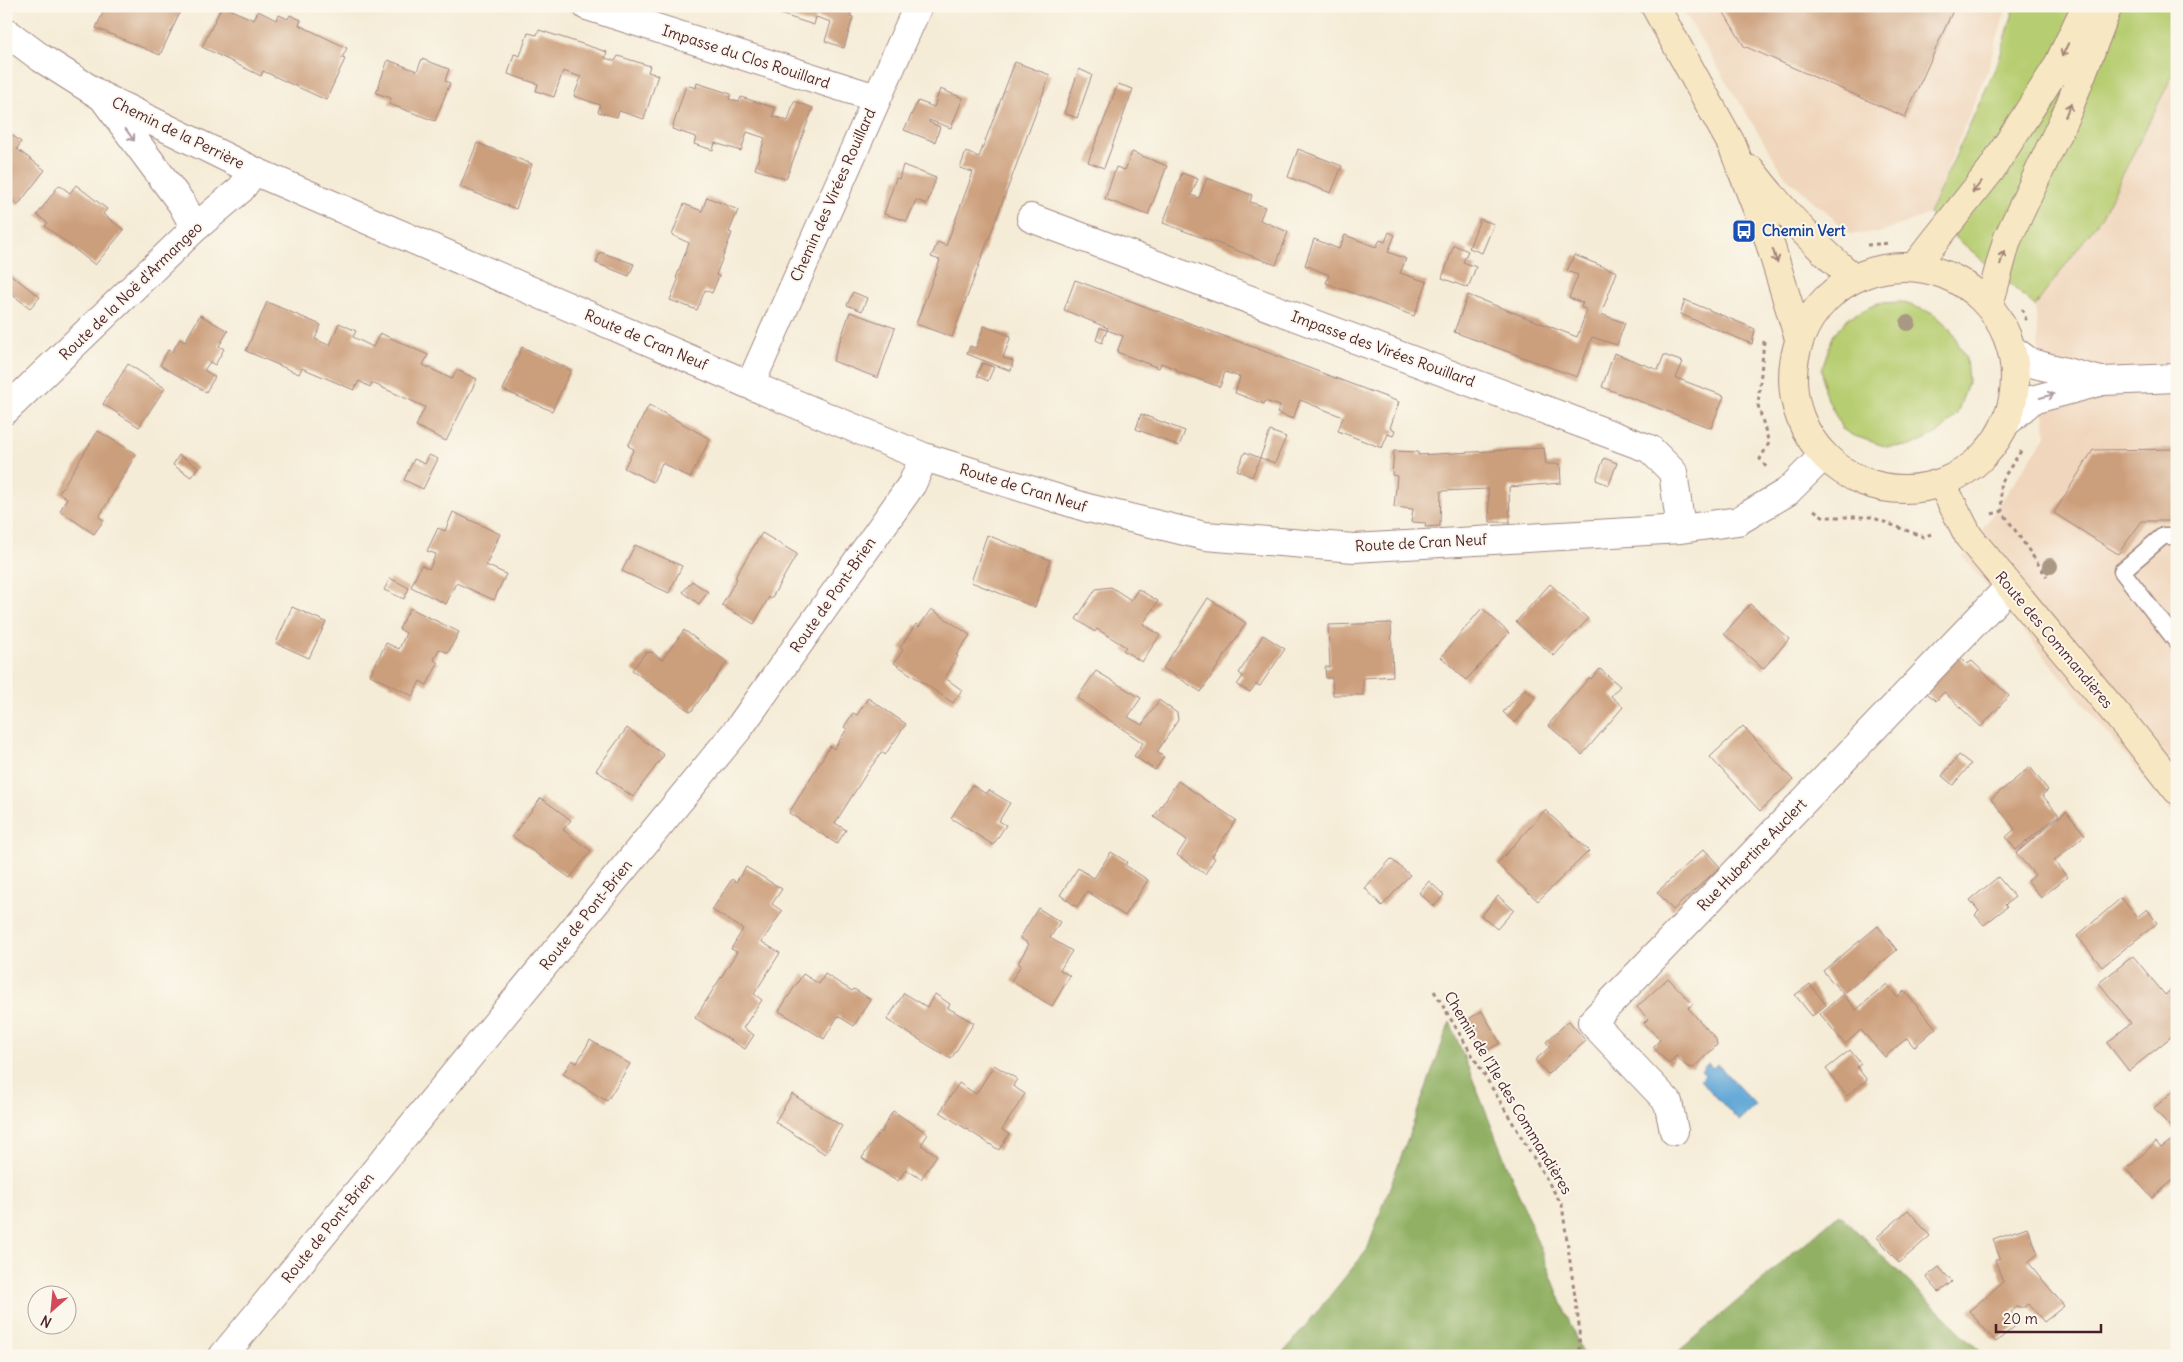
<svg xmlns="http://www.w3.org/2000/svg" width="2183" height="1362" font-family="Delius,sans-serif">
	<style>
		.built { fill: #f0d6bc }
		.green { fill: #b7cd71; stroke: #80764e }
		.forest { fill: #91b063; stroke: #6e6847 }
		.water { fill: #62a7d7; stroke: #566381 }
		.building { fill: #cc9f7b }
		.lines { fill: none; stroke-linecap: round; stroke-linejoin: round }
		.service-casing { stroke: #a08681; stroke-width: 19 }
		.minor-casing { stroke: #a08681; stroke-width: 30 }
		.secondary-casing { stroke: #a08681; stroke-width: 30 }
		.path { stroke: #a08681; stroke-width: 3; stroke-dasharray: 4 4; stroke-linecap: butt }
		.service { stroke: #fff; stroke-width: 16 }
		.minor { stroke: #fff; stroke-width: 28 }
		.secondary { stroke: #f8e7c3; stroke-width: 28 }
		.tree { fill: #a99884 }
		.oneway { stroke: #a18377 }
		.oneway2 { stroke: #ae9aa0 }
		.labels { text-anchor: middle; stroke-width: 4; stroke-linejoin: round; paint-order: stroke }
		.street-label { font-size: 15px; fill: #4a1f2b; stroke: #fbf7ec }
		.transit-label { font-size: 15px; font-weight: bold; fill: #164399; stroke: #fbf7ec; text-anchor: start }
	</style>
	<rect width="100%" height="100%" fill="#fbf7ec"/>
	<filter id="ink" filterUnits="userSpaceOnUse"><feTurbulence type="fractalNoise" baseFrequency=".02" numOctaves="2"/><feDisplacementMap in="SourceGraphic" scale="10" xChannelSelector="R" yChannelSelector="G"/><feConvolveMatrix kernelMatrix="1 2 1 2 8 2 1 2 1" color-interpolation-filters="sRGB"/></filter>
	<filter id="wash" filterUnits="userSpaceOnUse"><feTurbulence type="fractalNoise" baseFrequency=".0096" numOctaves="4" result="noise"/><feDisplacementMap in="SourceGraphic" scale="20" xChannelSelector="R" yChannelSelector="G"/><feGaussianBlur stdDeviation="1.12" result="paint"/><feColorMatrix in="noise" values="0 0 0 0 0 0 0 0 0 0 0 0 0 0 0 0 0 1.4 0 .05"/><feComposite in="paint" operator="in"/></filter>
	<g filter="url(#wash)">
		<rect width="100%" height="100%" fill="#f5ecd7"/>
		<!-- built -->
		<path class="built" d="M1680,6H2007L1987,71L1929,214L1879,233L1851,234L1785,176Z
			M2177,66V818L1963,557L2046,436L2035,306L2102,216Z"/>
		<!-- green -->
		<path class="green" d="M2015,6H2177V66L2102,216L2035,306L1929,214L1999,60Z
			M1902,302L1933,313L1951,329L1966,359L1968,382L1957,414L1941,431L1911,446L1887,447L1852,435L1842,429L1824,391L1822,368L1833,336L1848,318L1878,303Z"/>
		<!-- forest -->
		<path class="forest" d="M1450,1022L1583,1356H1281L1367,1250Z
			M1839,1214L1985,1356H1673Z"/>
		<!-- water -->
		<path class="water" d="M1708,1063L1713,1068L1717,1064L1756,1105L1739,1121L1700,1080L1705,1075L1701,1071Z"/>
		<g id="blocks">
			<!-- building -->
			<path class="building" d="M106,6H183L160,55L96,28Z
				M222,6L254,20L258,11L276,20L279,15L288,19L290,15L301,20L299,25L347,48L342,58L345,59L326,100L263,71L261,76L202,47Z
				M777,6H853L850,16L853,17L844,48L825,41L831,22L816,17L814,25L780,14L782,8Z
				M1720,6H1955L1905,117L1744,46Z
				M539,30L607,52L605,58L615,61L618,56L650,66L648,72L658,75L644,119L619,111L617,117L598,112L600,105L574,96L581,77L563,71L554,97L536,91L538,84L508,74L514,54L520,56L528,33L537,35Z
				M422,59L449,69L445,81L450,83L435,121L389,104L391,98L376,93L388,60L417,71Z
				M1015,62L1050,75L952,337L916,324L940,260L931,257L938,242L946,246L973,172L960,168L966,152L979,157Z
				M1079,69L1092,75L1077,118L1064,113Z
				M697,83L731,94L729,99L739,102L741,97L775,108L773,116L788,121L794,101L813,108L786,179L755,169L765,138L747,132L741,151L715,143L713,150L694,144L696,137L672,129L686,85L696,88Z
				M1118,84L1133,89L1104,168L1088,162Z
				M940,89L963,98L951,128L929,120V122L940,127L935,142L904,130L918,101L934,107Z
				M6,130L21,142L17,149L45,170L18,205L6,195Z
				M477,143L532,164L516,209L460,187Z
				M1298,149L1342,166L1331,193L1288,177Z
				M1132,152L1167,166L1148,215L1105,199L1116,167L1125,170Z
				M903,165L936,178L927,204L916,200L907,221L884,214L896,178L899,179Z
				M1182,173L1198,179L1191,195L1199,198L1207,178L1252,195L1250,202L1265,207L1260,220L1288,232L1276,265L1163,223Z
				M59,185L70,193L76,185L107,209L103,214L124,230L95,265L45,226L48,223L37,215Z
				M707,197L738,210L729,232L732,233L716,275L719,276L712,293L705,290L697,310L670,300L678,280L676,278L689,243L672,235L684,204L702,211Z
				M1480,219L1494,224L1482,253L1469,248Z
				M1389,232L1395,235L1388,252L1406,259L1400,273L1427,282L1414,316L1326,283L1329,275L1305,265L1314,239L1339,249L1345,235L1376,247L1380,240L1385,242Z
				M1454,245L1468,251L1463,262L1476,267L1468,288L1442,278Z
				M600,252L634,264L629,276L596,263Z
				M1574,255L1617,272L1601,314L1625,323L1617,345L1592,337L1577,377L1454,332L1468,295L1577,337L1587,310L1581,307L1583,303L1569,298L1578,275L1567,271Z
				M10,274L40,297L30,308L6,290V279Z
				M1075,280L1399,402L1390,428L1395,430L1393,436L1388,434L1382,448L1338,431L1343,417L1300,400L1293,419L1277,413L1280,406L1265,401L1264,404L1235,393L1240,377L1225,372L1220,387L1176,371L1177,369L1161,363L1159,368L1117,352L1123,336L1107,330L1108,328L1064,310Z
				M853,292L867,298L862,311L847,305Z
				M1685,300L1755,329L1752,344L1680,314Z
				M267,302L321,325L315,339L326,344L330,345L339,323L356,331L353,337L373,347L380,333L428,355L423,365L452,379L457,370L477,379L446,441L416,426L425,407L372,383L370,387L359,381L354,390L302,368L299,374L246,351Z
				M850,312L895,328L878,378L833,361Z
				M200,315L228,331L219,346L224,349L215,365L210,362L204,370L215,377L206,392L160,365L168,350L172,352L180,339L185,342Z
				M984,326L1011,336L1003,358L1013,361L1011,371L967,354L970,346L976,348Z
				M1100,328L1107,330L1102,343L1096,340Z
				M522,347L571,370L552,411L503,390Z
				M1614,353L1658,370L1664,355L1683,362L1676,378L1724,396L1711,428L1602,387Z
				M982,363L994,367L988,381L977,376Z
				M128,364L165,388L139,427L103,404Z
				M649,405L710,439L690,478L662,463L653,482L624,468L634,449L628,446Z
				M1141,414L1185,431L1179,446L1136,429Z
				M98,431L136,454L99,517L104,520L94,534L60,511L67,498L59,493Z
				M1270,431L1286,437L1275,463L1260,458Z
				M1544,448L1546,464H1560L1561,483L1509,487L1510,522H1490L1488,489L1441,491L1440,526L1425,527L1426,523L1411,522L1413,509L1394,507L1397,476L1392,475L1394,451L1418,452V455Z
				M2177,449V521H2142L2118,554L2054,513L2093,450Z
				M1245,452L1260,458L1252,477L1237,470Z
				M179,455L198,467L191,477L173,465Z
				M429,455L438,459L423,489L404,480L414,459L425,464Z
				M1604,458L1617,463L1609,485L1596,480Z
				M453,512L500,534L486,565L506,574L494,600L456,583L446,604L411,587L421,565L429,569L436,554L427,551L438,528L445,531Z
				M762,533L797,554L771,599L769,597L754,624L722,605L737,578L735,577Z
				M987,535L1050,560L1035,607L971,582Z
				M635,545L682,566L669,593L622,571Z
				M390,578L409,588L404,599L384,590Z
				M692,581L708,592L699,604L683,592Z
				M1550,584L1588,619L1554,656L1516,622Z
				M1111,587L1131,600L1138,589L1158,601L1143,624L1160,635L1142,662L1123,650L1126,647L1097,629L1095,632L1076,619L1096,589Z
				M1208,598L1246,623L1201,692L1163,668Z
				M1750,604L1789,639L1763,669L1724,634Z
				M292,607L326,622L309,658L276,643Z
				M410,608L459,632L448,653L439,649L434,660L438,663L427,685L420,681L413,696L370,675L386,643L399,649L406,633L399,629Z
				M1482,608L1509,633L1466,680L1441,657Z
				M931,609L970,635L956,655L958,656L945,678L962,690L953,703L894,663L903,650L900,648L916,624L919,627Z
				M1391,623L1393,676L1363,678V695H1333L1332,678H1326L1325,667H1330L1328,625Z
				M684,630L727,662L691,712L632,670L645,653L652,652L662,660Z
				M1263,635L1285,649L1260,686L1256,684L1250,692L1237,685L1243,676L1239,673Z
				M1956,653L1967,664L1972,661L2009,696L1981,727L1944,692L1936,701L1922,689Z
				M1600,669L1620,686L1611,696L1623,707L1582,755L1548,725L1589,678L1591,679Z
				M1096,671L1141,698L1128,717L1142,725L1159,700L1177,713L1178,720L1157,752L1164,757L1155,770L1134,756L1143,743L1077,698Z
				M1525,689L1536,698L1515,723L1503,712Z
				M868,698L906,724L885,755L882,752L868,771L835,823L846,830L837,844L789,813L830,746L834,749L847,729L844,727L853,713L857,715Z
				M1743,726L1793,780L1760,811L1710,757Z
				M627,728L664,755L633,797L596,770Z
				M1959,755L1971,764L1953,785L1942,776Z
				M2030,767L2048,790L2042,795L2059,815L2016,850L2006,837L2015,829L1991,799Z
				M1178,781L1236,820L1212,856L1215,858L1205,874L1177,855L1187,840L1154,817Z
				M972,785L986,794L989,790L1010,803L999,821L1006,825L993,845L951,818Z
				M541,798L571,820L563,830L591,851L570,878L512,836Z
				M1545,810L1589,851L1538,901L1497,864Z
				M2066,811L2085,835L2054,861L2067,877L2041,898L2028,881L2035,875L2016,853Z
				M1704,849L1720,867L1673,910L1657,892Z
				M1111,852L1127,862L1125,865L1148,880L1125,916L1087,891L1077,907L1060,895L1078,868L1094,878Z
				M1391,859L1410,875L1382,906L1365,888Z
				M746,867L782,889L772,904L782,911L762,942L780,953L754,994L762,1000L743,1028L754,1035L745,1049L695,1018L737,952L731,949L743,929L712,910L732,879L736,882Z
				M1998,877L2015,897L2005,905L2007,907L1984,925L1975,915L1979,911L1970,900Z
				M1429,881L1444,895L1434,906L1419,893Z
				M1498,896L1514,910L1497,929L1481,916Z
				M2121,898L2137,917L2147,909L2157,923L2102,967L2077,936Z
				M1038,908L1060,922L1050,938L1072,951L1060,970L1070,976L1052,1006L1011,981L1021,965L1018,963L1029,944L1020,938Z
				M1878,926L1897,950L1843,994L1823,971Z
				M2133,956L2165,995L2173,988L2177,993V1032L2129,1071L2107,1043L2131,1023L2099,983Z
				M803,974L819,984L825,974L852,991L854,989L870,999L854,1026L838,1016L824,1039L779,1011Z
				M1668,978L1693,1004L1688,1008L1716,1039L1717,1045L1693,1068L1686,1066L1676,1056L1669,1064L1653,1047L1660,1040L1644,1023L1648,1019L1637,1007Z
				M1810,984L1826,1005L1812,1016L1795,995Z
				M1887,984L1897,997L1904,991L1936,1028L1914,1047L1907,1038L1885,1057L1861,1030L1845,1044L1820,1014L1843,994L1856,1010Z
				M904,993L927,1007L935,994L950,1004L948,1008L974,1023L951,1059L887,1020Z
				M1482,1011L1500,1043L1484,1052L1465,1021Z
				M1569,1021L1586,1041L1548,1074L1535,1060L1550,1047L1546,1042Z
				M590,1040L630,1064L607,1101L563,1074L572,1060L577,1063Z
				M1850,1050L1861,1064L1857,1067L1867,1080L1847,1096L1826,1069Z
				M994,1065L1017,1079L1013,1086L1025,1094L1002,1130L1009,1134L999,1150L940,1112L959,1083L976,1094Z
				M2177,1088V1126L2172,1129L2154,1108Z
				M792,1094L842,1126L825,1154L775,1122Z
				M893,1111L928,1134L921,1145L937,1155L921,1179L906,1169L898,1181L862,1158L880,1131L882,1133L884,1126Z
				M2177,1136V1177L2152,1198L2127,1169L2156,1142L2161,1148Z
				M1908,1210L1930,1236L1899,1263L1877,1237Z
				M2027,1227L2038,1254L2028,1262L2064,1306L2044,1322L2029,1304L2025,1307H2017L2011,1312L2020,1322L1996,1342L1969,1311L2003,1282L1995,1260L2000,1258L1993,1239Z
				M1939,1267L1952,1282L1939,1292L1926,1277Z"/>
		</g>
	</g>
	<g filter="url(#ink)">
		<use href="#blocks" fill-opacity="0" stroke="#a08681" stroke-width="1"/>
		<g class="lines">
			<!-- service casing -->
			<g class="service-casing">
				<path id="service" d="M2177,536H2163L2122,571L2177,642"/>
			</g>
			<!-- minor casing -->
			<g class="minor-casing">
				<path id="minor" d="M587,6L876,98
					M6,32L41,58L101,96L254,171L750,385L924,457L1088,508L1205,536L1354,548L1681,529L1738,521L1787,492L1824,455
					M104,99L182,204L195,228
					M1031,218L1650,449L1673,472L1681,529
					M2013,350L2031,363L2101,381
					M750,385L918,6
					M6,410L195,228L241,189L254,171
					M2007,422L2032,400L2103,381L2177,378
					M1674,1131L1668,1102L1592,1022L2009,587
					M223,1356L739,728L912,484L924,457"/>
			</g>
			<!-- secondary casing -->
			<g class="secondary-casing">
				<path id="secondary" d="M1655,6L1732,145L1768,237L1799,339
					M1751,170C1782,210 1815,246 1854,278
					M1793 378a111 111 0 1 1 222 0a111 111 0 1 1-222 0Z
					M1914,267L1991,170L2057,67L2086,6
					M1989,305L2007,240L2068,110L2108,6
					M1942,484L1969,537L2132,733L2177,790"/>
			</g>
			<!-- path -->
			<path class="path" d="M1867,245L1891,243
				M2022,309L2027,322
				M1764,341L1758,405L1769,443L1760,459L1767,468
				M2021,451L2000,483L2002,511L2047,577
				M1814,510L1824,517H1871L1924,537L1931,534
				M1992,514L2002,511
				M1434,991L1562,1205L1579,1325L1580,1356"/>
			<!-- service -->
			<use href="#service" class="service"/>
			<!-- minor -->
			<use href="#minor" class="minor"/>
			<!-- secondary -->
			<use href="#secondary" class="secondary"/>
		</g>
		<!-- trees -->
		<g class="tree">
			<circle cx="1908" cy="323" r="8"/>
			<circle cx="2050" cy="566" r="8"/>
		</g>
		<!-- one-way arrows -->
		<defs><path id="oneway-shaft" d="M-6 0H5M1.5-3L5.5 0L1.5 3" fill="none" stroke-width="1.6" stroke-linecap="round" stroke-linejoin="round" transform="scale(1.25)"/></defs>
		<g class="oneway">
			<use href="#oneway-shaft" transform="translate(2065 50) rotate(115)"/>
			<use href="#oneway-shaft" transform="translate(2068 110) rotate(-67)"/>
			<use href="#oneway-shaft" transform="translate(1977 187) rotate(129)"/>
			<use href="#oneway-shaft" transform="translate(1775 256) rotate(72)"/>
			<use href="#oneway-shaft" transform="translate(2002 258) rotate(-74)"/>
		</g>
		<g class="oneway2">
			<use href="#oneway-shaft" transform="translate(130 135) rotate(54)"/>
			<use href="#oneway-shaft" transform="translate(2047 396) rotate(-15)"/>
		</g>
	</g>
	<!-- icons -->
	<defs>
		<g id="bus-square" transform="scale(1.25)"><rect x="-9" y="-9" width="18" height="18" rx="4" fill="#1a4fb4" stroke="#fbf7ec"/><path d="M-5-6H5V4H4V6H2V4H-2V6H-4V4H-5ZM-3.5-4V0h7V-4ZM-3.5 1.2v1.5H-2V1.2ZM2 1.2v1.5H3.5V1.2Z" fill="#fff"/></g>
	</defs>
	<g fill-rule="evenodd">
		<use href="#bus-square" x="1744" y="231"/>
	</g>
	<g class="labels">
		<!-- street labels -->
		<g class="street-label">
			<text transform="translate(746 57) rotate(18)" y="5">Impasse du Clos Rouillard</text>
			<text transform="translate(178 133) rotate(26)" y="5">Chemin de la Perrière</text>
			<text transform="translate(833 195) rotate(-66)" y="5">Chemin des Virées Rouillard</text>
			<text transform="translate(131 291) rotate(-44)" y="5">Route de la Noë d'Armangeo</text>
			<text transform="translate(646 340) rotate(23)" y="5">Route de Cran Neuf</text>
			<text transform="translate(1383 349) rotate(20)" y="5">Impasse des Virées Rouillard</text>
			<text transform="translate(1023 488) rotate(17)" y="5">Route de Cran Neuf</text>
			<text transform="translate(1421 543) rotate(-3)" y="5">Route de Cran Neuf</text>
			<text transform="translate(833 595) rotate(-55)" y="5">Route de Pont-Brien</text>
			<text transform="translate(2054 640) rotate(50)" y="5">Route des Commandières</text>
			<text transform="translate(1752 855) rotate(-46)" y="5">Rue Hubertine Auclert</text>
			<text transform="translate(586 915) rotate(-51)" y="5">Route de Pont-Brien</text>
			<text transform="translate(1508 1093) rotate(59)" y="5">Chemin de l'Ile des Commandières</text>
			<text transform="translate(328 1228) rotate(-51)" y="5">Route de Pont-Brien</text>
		</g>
		<!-- transit labels -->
		<g class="transit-label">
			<text x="1762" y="236">Chemin Vert</text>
		</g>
	</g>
	<!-- margin -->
	<rect width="2183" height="1362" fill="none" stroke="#fbf7ec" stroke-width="25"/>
	<!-- north arrow -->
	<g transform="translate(52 1310) rotate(207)"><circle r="24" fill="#fbf7ec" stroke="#b4a19f"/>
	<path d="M0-4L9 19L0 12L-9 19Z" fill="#d1495b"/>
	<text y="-8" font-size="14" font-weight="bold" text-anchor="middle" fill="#4a1f2b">N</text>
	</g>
	<!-- scale -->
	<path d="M1996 1324v8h105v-8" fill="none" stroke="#4a1f2b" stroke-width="2.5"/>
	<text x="2003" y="1324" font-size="15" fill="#4a1f2b" stroke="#fbf7ec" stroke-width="4" paint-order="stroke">20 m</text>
</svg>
